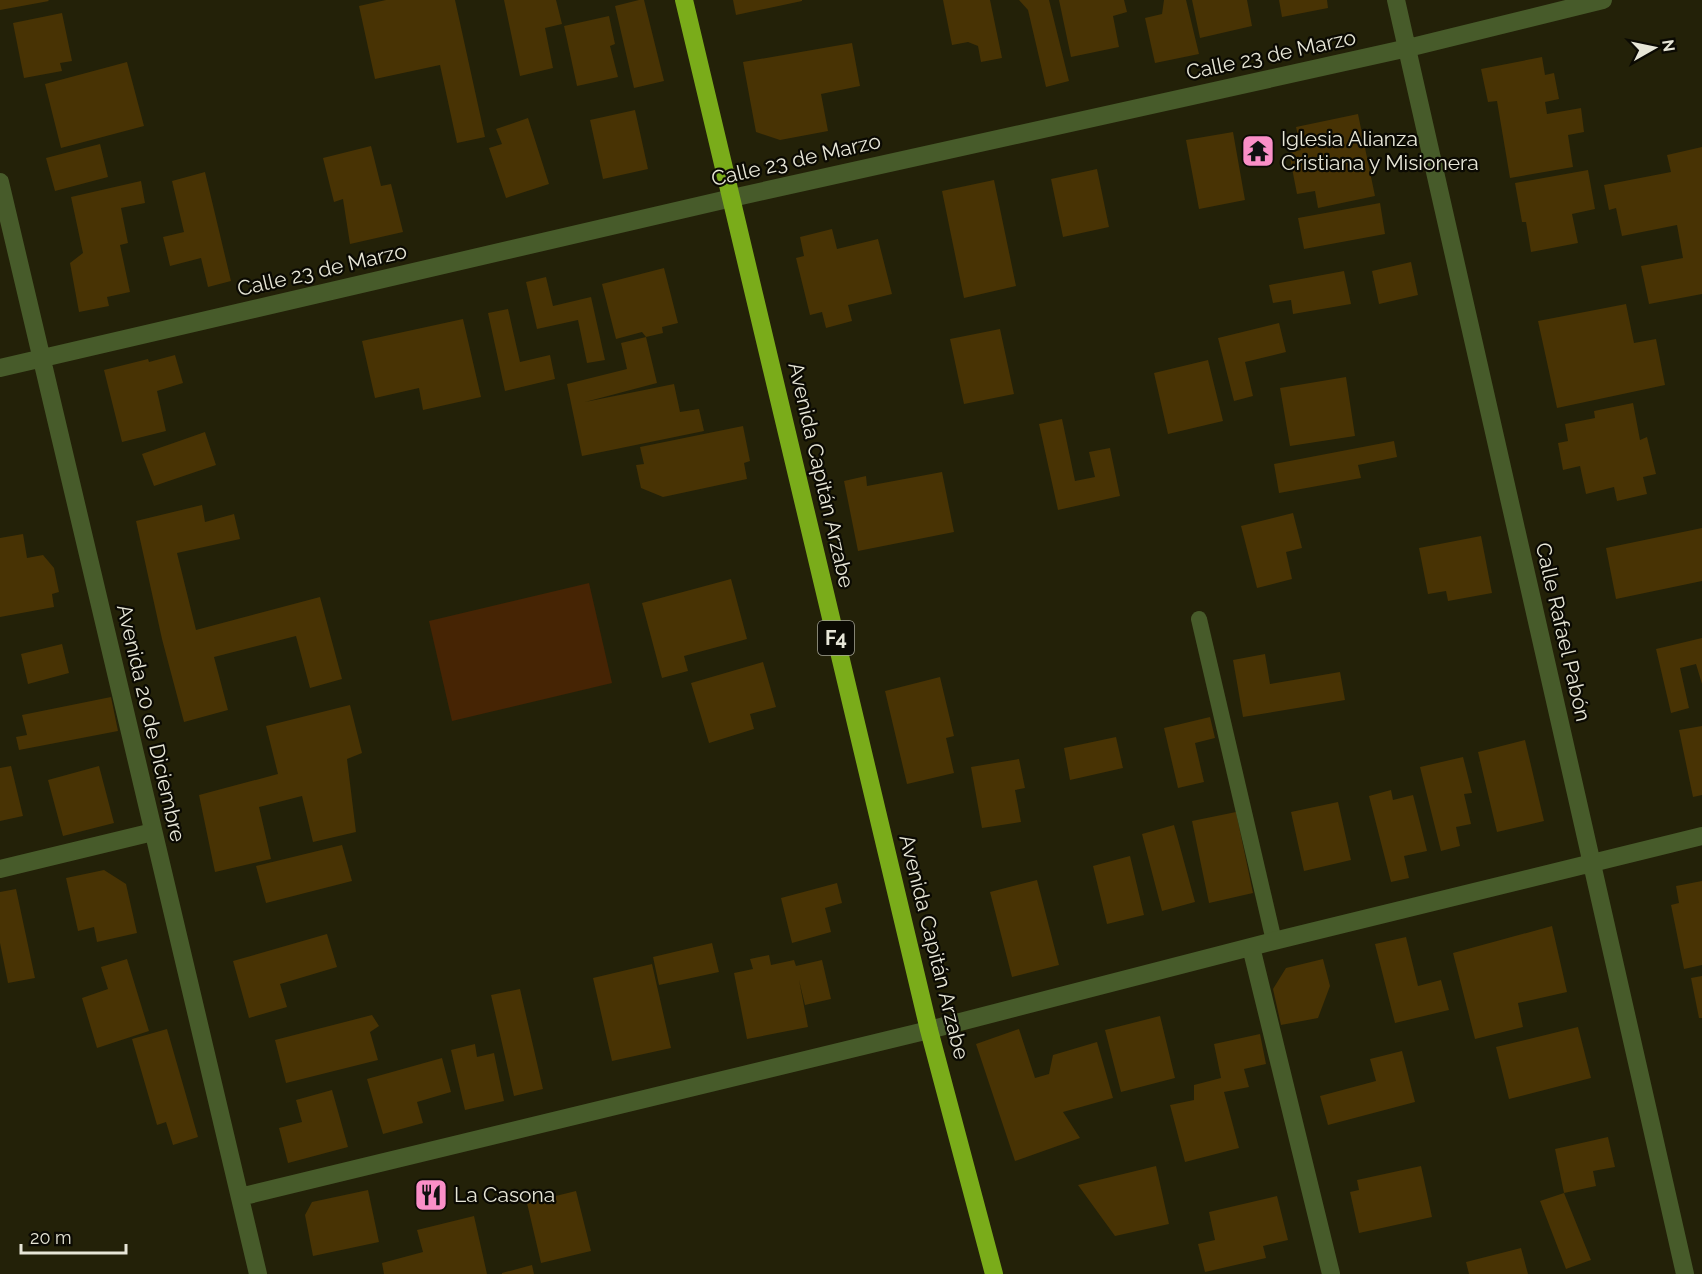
<svg xmlns="http://www.w3.org/2000/svg" width="1702" height="1274" font-family="Raleway,sans-serif">
	<style>
		.green { fill: #462404 }
		.building { fill: #483304 }
		.lines { fill: none; stroke-linecap: round; stroke-linejoin: round }
		.lane { stroke: #475b2a; stroke-width: 16 }
		.street { stroke: #475b2a; stroke-width: 18 }
		.highway { stroke: #7aac1a; stroke-width: 18 }
		.labels { text-anchor: middle; stroke-width: 4.5; stroke-linejoin: round; paint-order: stroke }
		.shield { fill: #0b0a03; stroke: #a5a497; stroke-width: 1.5 }
		.shield-label { font-size: 20px; font-weight: bold; fill: #e7e6d7 }
		.street-label { font-size: 21px; fill: #e7e6d7; stroke: #0b0a03 }
		.poi-label { font-size: 21px; fill: #e7e6d7; stroke: #0b0a03; text-anchor: start }
	</style>
	<rect width="100%" height="100%" fill="#232108"/>
	<!-- green -->
	<path class="green" d="M589,583L612,683L452,721L429,621Z"/>
	<!-- building -->
	<path class="building" d="M0,0H48L49,1L0,10Z
		M386,0H455L485,137L457,143L440,65L375,79L359,6Z
		M504,0H556L562,24L545,28L553,68L520,76Z
		M639,0H644L664,81L634,88L615,6Z
		M733,0H802V1L736,15Z
		M943,0H990L1002,58L981,62L978,46L968,42L952,45Z
		M1019,0H1049L1069,81L1046,87L1028,10Z
		M1059,0H1124L1127,12L1113,16L1119,47L1071,57Z
		M1164,0H1186L1199,54L1155,63L1145,18L1162,14Z
		M1192,0H1247L1252,26L1200,38Z
		M1279,0H1327L1328,8L1282,17Z
		M62,13L72,61L60,63L62,71L24,78L13,23Z
		M609,16L615,44L610,46L618,77L577,86L564,26Z
		M852,43L860,86L821,94L828,131L780,140L756,132L743,62Z
		M1542,57L1545,75L1554,73L1559,99L1545,102L1547,114L1581,108L1584,132L1568,135L1573,167L1510,178L1497,101L1488,102L1481,69Z
		M127,62L144,126L61,148L45,84Z
		M635,110L648,169L603,179L590,120Z
		M1358,114L1375,196L1318,208L1315,191L1297,194L1289,153L1301,150L1296,127Z
		M528,118L549,184L506,198L489,148L502,144L496,129Z
		M1233,132L1245,200L1199,209L1186,140Z
		M100,144L108,177L55,191L46,158Z
		M371,146L381,186L391,184L403,232L350,244L343,199L334,202L323,158Z
		M1702,147V294L1649,304L1641,266L1683,258L1677,225L1622,236L1616,208L1609,210L1604,185L1671,172L1667,155Z
		M1097,169L1109,227L1063,237L1051,179Z
		M1588,170L1595,209L1572,214L1578,243L1531,252L1526,222H1522L1515,183Z
		M205,172L231,281L208,287L201,258L170,266L163,237L184,232L172,181Z
		M994,180L1016,286L964,298L942,191Z
		M141,181L145,203L121,208L128,243L120,245L130,292L107,297L109,306L79,312L70,263L83,253L71,197Z
		M1380,203L1385,234L1304,249L1298,218Z
		M832,229L837,249L878,239L892,294L848,305L852,321L826,328L822,312L810,315L796,258L804,256L800,237Z
		M1411,262L1418,295L1379,304L1372,271Z
		M664,268L678,323L662,327L663,333L646,337L642,332L616,339L602,284Z
		M1344,271L1351,304L1293,314L1291,300L1273,303L1269,285Z
		M546,277L553,306L591,297L605,360L587,363L578,320L537,329L526,282Z
		M1626,304L1634,343L1656,339L1665,385L1557,408L1538,321Z
		M508,309L520,362L550,355L555,379L505,391L488,313Z
		M463,319L481,397L423,410L419,388L375,398L362,341Z
		M1279,323L1286,352L1245,362L1253,396L1234,401L1218,338Z
		M1000,329L1014,394L964,404L950,339Z
		M646,337L657,383L585,402L674,384L680,412L699,409L704,431L582,456L567,384L627,369L621,343Z
		M175,355L183,383L157,391L166,431L122,442L104,370L148,359L149,362Z
		M1208,360L1223,421L1168,434L1154,373Z
		M1346,377L1355,436L1290,446L1280,388Z
		M1633,403L1640,440L1647,437L1656,474L1643,477L1647,494L1617,501L1614,487L1586,494L1580,466L1563,470L1558,443L1568,441L1565,424L1595,418L1594,411Z
		M1062,419L1075,481L1095,477L1089,452L1110,448L1120,496L1058,510L1039,424Z
		M743,426L750,461L744,463L747,479L663,497L641,488L636,465L644,464L640,447Z
		M205,432L216,465L154,486L142,454Z
		M1394,441L1397,457L1358,465L1361,478L1279,493L1274,464Z
		M942,472L954,532L858,551L844,481L866,476L867,486Z
		M202,505L205,522L234,514L240,539L177,553L196,630L320,597L342,679L310,688L296,636L214,657L228,710L184,722L162,639L136,521Z
		M1293,513L1302,548L1286,552L1292,579L1257,588L1241,526Z
		M1702,528V581L1616,599L1606,548Z
		M23,534L27,558L43,555L54,568L59,592L52,594L54,607L0,617V538Z
		M1481,536L1492,593L1448,601L1446,591L1428,594L1419,548Z
		M731,579L747,639L684,656L688,671L662,678L642,603Z
		M1702,638V684L1696,664L1680,668L1689,708L1671,713L1656,649Z
		M62,644L69,673L28,684L21,654Z
		M1265,654L1270,684L1340,672L1345,700L1243,717L1233,660Z
		M763,662L776,707L750,714L754,729L709,743L691,683Z
		M940,677L954,736L946,738L954,773L907,784L885,691Z
		M111,697L118,731L19,750L16,737L27,735L22,715Z
		M350,705L362,753L347,759L356,832L313,842L302,796L259,807L271,859L215,872L199,795L278,774L266,726Z
		M1210,717L1215,738L1195,743L1204,782L1178,788L1164,728Z
		M1702,726V795L1693,797L1679,730Z
		M1116,737L1123,768L1070,780L1064,748Z
		M1525,740L1544,821L1497,832L1478,752Z
		M1463,757L1472,793L1464,794L1471,824L1456,827L1460,846L1441,851L1420,767Z
		M1019,759L1025,788L1015,790L1021,822L982,828L971,767Z
		M11,766L23,816L0,821V768Z
		M99,766L114,823L63,836L48,780Z
		M1391,790L1393,800L1413,795L1427,851L1404,856L1409,878L1391,882L1369,796Z
		M1338,802L1351,860L1304,871L1291,812Z
		M1236,812L1253,893L1209,903L1192,821Z
		M1174,825L1195,902L1162,911L1142,834Z
		M342,845L352,881L266,903L256,866Z
		M1130,856L1144,915L1107,924L1093,866Z
		M104,870L126,884L137,933L97,942L94,927L78,931L66,878Z
		M1037,880L1059,965L1012,977L990,892Z
		M1702,881V965L1684,969L1671,905L1679,903L1676,886Z
		M837,883L842,903L825,908L831,932L792,943L781,898Z
		M16,889L35,978L8,983L0,943V892Z
		M1552,926L1567,992L1518,1003L1523,1027L1475,1039L1453,953Z
		M327,934L337,967L280,984L287,1007L249,1018L233,961Z
		M1406,937L1418,986L1441,980L1449,1010L1395,1023L1375,944Z
		M712,943L719,972L659,985L653,957Z
		M769,955L771,965L794,960L796,966L822,960L831,999L805,1005L799,980L808,1027L747,1039L734,973L753,969L750,959Z
		M127,959L149,1031L97,1048L82,998L108,989L101,967Z
		M1323,959L1330,986L1318,1018L1281,1025L1273,989L1286,968Z
		M652,964L671,1048L612,1061L593,978Z
		M1702,976V1018H1699L1691,978Z
		M520,989L543,1089L514,1096L491,995Z
		M372,1015L379,1026L370,1032L378,1060L286,1083L275,1040Z
		M1160,1016L1175,1078L1121,1092L1105,1030Z
		M1578,1027L1591,1078L1509,1099L1496,1047Z
		M167,1029L198,1137L173,1145L166,1122L157,1125L132,1039Z
		M1019,1029L1035,1078L1049,1074L1053,1055L1097,1042L1113,1098L1063,1112L1080,1138L1015,1161L976,1044Z
		M1260,1034L1266,1064L1244,1069L1249,1087L1224,1092L1239,1148L1185,1162L1170,1105L1194,1100V1085L1221,1078L1214,1044Z
		M475,1044L477,1057L494,1053L504,1101L465,1110L451,1050Z
		M1402,1051L1415,1102L1328,1125L1320,1096L1376,1081L1370,1059Z
		M442,1058L451,1092L417,1102L423,1123L383,1134L367,1079Z
		M332,1090L348,1147L288,1163L279,1128L302,1122L296,1100Z
		M1608,1137L1615,1167L1593,1171L1596,1186L1564,1193L1555,1149Z
		M1156,1166L1169,1224L1115,1236L1078,1185Z
		M1421,1166L1432,1217L1359,1233L1350,1192L1359,1190L1357,1180Z
		M368,1190L379,1242L313,1256L305,1215L312,1202Z
		M576,1191L591,1251L541,1263L527,1203Z
		M1564,1193L1591,1260L1566,1269L1540,1201Z
		M1277,1196L1288,1240L1263,1246L1266,1258L1205,1272L1198,1244L1215,1240L1209,1212Z
		M474,1216L487,1274H384L382,1263L423,1252L417,1230Z
		M1521,1248L1528,1274H1469L1466,1262Z
		M532,1265L534,1274H502V1273Z"/>
	<g class="lines">
		<!-- lane -->
		<path class="lane" d="M1199,619L1274,941"/>
		<!-- street -->
		<path class="street" d="M1396,0L1685,1274
			M0,182L258,1274
			M0,368L732,198L1408,48L1603,0
			M0,869L153,832
			M1251,947L1331,1274
			M240,1197L929,1030L1274,941L1702,836"/>
		<!-- highway -->
		<path class="highway" d="M684,0L929,1030L994,1274"/>
	</g>
	<!-- icons -->
	<defs>
		<g id="temple-square" transform="scale(1.725)"><rect x="-9" y="-9" width="18" height="18" rx="4" fill="#fa8fc7" stroke="#0b0a03"/><path d="M0-6L5-2H3V0L6.5 2.5H4V6H1.5V3h-3V6H-4V2.5H-6.5L-3 0V-2H-5Z" fill="#111"/></g>
		<g id="restaurant-square" transform="scale(1.725)"><rect x="-9" y="-9" width="18" height="18" rx="4" fill="#fa8fc7" stroke="#0b0a03"/><path d="M-5-6h1v4h1v-4h1v4h1v-4h1v5L-1.5 .5V6h-2V.5L-5-1ZM5-6V6H3V1.5H1.5Q1.5-4 5-6Z" fill="#111"/></g>
	</defs>
	<g fill-rule="evenodd">
		<use href="#temple-square" x="1258" y="151"/>
		<use href="#restaurant-square" x="431" y="1195"/>
	</g>
	<g class="labels">
		<!-- shield labels -->
		<rect class="shield" x="818" y="621" width="36" height="34" rx="4.5"/>
		<g class="shield-label">
			<text x="836" y="645">F4</text>
		</g>
		<!-- street labels -->
		<g class="street-label">
			<text transform="translate(1271 55) rotate(-12)" y="7">Calle 23 de Marzo</text>
			<text transform="translate(796 160) rotate(-13)" y="7">Calle 23 de Marzo</text>
			<text transform="translate(322 270) rotate(-13)" y="7">Calle 23 de Marzo</text>
			<text transform="translate(821 475) rotate(77)" y="7">Avenida Capitán Arzabe</text>
			<text transform="translate(1563 632) rotate(77)" y="7">Calle Rafael Pabón</text>
			<text transform="translate(151 723) rotate(77)" y="7">Avenida 20 de Diciembre</text>
			<text transform="translate(934 947) rotate(76)" y="7">Avenida Capitán Arzabe</text>
		</g>
		<!-- poi labels -->
		<g class="poi-label">
			<text x="1281" y="146">Iglesia Alianza<tspan x="1281" dy="24">Cristiana y Misionera</tspan></text>
			<text x="454" y="1202">La Casona</text>
		</g>
	</g>
	<!-- north arrow -->
	<g transform="translate(1654 48) rotate(81)" stroke="#0b0a03" stroke-width="4.5" paint-order="stroke">
	<path d="M0-4.5L10 22L0 15L-10 22Z" fill="#e7e6d7"/>
	<text y="-9" font-size="16" font-weight="bold" text-anchor="middle" fill="#e7e6d7">N</text>
	</g>
	<!-- scale -->
	<path d="M21 1244v9h105v-9" fill="none" stroke="#e7e6d7" stroke-width="3"/>
	<text x="30" y="1244" font-size="18" fill="#e7e6d7" stroke="#0b0a03" stroke-width="4.5" paint-order="stroke">20 m</text>
</svg>
